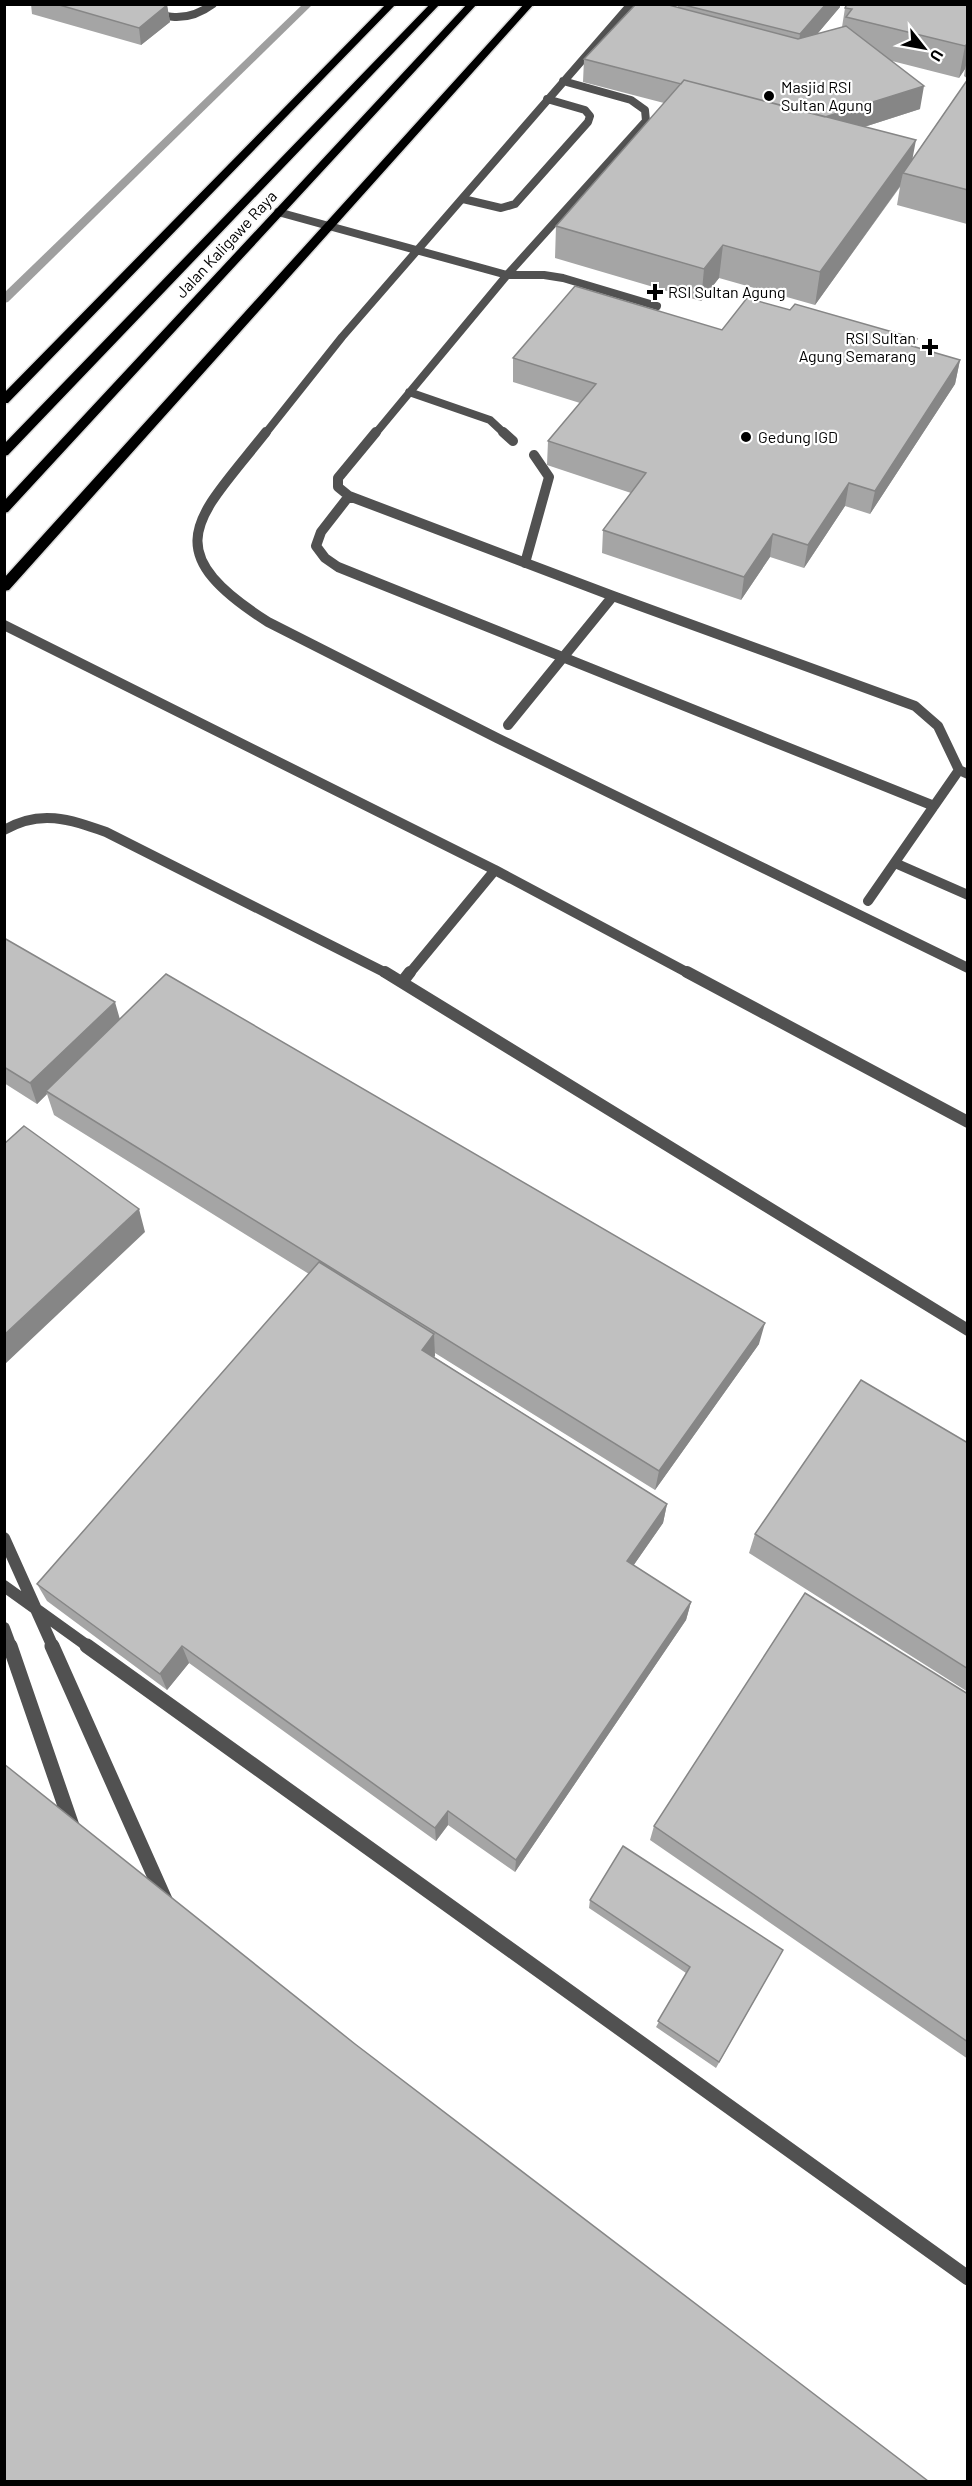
<svg xmlns="http://www.w3.org/2000/svg" width="972" height="2486" font-family="Barlow,sans-serif">
	<style>
		.lines { fill: none; stroke-linecap: round; stroke-linejoin: round }
		.stream { fill: #9f9f9f; fill-rule: evenodd }
		.trunk-casing { stroke: #dbdbdb; stroke-width: 3 }
		.service-far3 { stroke: #515151; stroke-width: 8 }
		.service-far2 { stroke: #515151; stroke-width: 10 }
		.service-far1 { stroke: #515151; stroke-width: 12 }
		.service { stroke: #515151; stroke-width: 15 }
		.trunk { fill: #000; fill-rule: evenodd }
		.wall { fill: #a5a5a5 }
		.shaded-wall { fill: #868686 }
		.building { fill: #c0c0c0; stroke: #868686; stroke-width: 1.5 }
		.poi-dot { fill: #000; stroke: #fff; stroke-width: 2 }
		.labels { text-anchor: middle; stroke-width: 4.5; stroke-linejoin: round; paint-order: stroke }
		.far-poi-label { font-size: 16px; fill: #000; stroke: #fff; text-anchor: start }
		.far-street-label { font-size: 16px; fill: #000; stroke: #fff }
	</style>
	<rect width="100%" height="100%" fill="#fff"/>
	<g class="lines">
		<!-- stream -->
		<path class="stream" d="M303,4H313L8,302L4,303V293Z"/>
		<!-- trunk casing -->
		<g class="trunk-casing">
			<path id="trunk" d="M386,4H396L8,403H4V393Z
				M430,4H440L8,455L4,456V444Z
				M467,4H477L8,512L4,513V501Z
				M524,4H534L9,590L4,591V578Z"/>
		</g>
		<!-- service-far3 -->
		<path class="service-far3" d="M126,4C159,15 182,27 213,4
			M463,199L501,208L515,204L588,122L590,116L585,110L547,99
			M278,212L507,275H544L563,278L657,306
			M409,392L490,420L505,434
			M265,434L342,337L631,4
			M375,434L507,275L646,121L645,110L631,100L563,81"/>
		<!-- service-far2 -->
		<path class="service-far2" d="M266,432C198,518 153,549 268,622L497,738L968,968
			M376,432L338,478V487L349,496L613,596L915,706L938,726L959,770L968,774
			M503,432L513,441
			M349,496L321,532L316,546L325,558L338,567L934,806
			M525,563L549,477L534,455
			M4,625L495,870L690,974
			M508,725L613,596
			M4,830C40,809 69,819 106,832L388,974
			M895,863L968,895
			M868,901L959,770
			M409,974L495,870"/>
		<!-- service-far1 -->
		<path class="service-far1" d="M385,972L968,1330
			M687,972L968,1122
			M403,981L410,972
			M4,1538L53,1647
			M4,1586L89,1647
			M4,1628L11,1647"/>
		<!-- service -->
		<path class="service" d="M10,1646L73,1829
			M52,1646L166,1902
			M87,1646L968,2278"/>
		<!-- trunk -->
		<use href="#trunk" class="trunk"/>
	</g>
	<!-- wall -->
	<path class="wall" d="M31,4L167,5L170,22L141,45L32,14Z
		M678,4H840V7L817,34L842,27L845,8L968,4V79L964,76L965,69L959,78L892,61L920,109L864,127L913,158L968,79L967,224L897,205L900,187L815,305L719,278L701,301L555,258L556,226L664,103L583,82L584,59L678,8Z
		M790,310L917,339L915,347L960,360L955,384L870,514L845,506L804,568L770,557L741,600L602,553L603,530L631,493L547,465L548,441L580,403L513,382V358L722,330Z
		M4,938L120,1019L759,1344L655,1490L435,1353V1356L434,1357L667,1504L663,1523L633,1566L691,1602L686,1620L515,1872L448,1825L436,1841L189,1663L167,1690L47,1601L37,1584L309,1274L54,1115L47,1094L37,1104L4,1083Z
		M968,1443V1692L749,1553L755,1534Z
		M968,1694V2059L650,1840L654,1826Z
		M590,1900L783,1950L716,2068L656,2027L686,1973L589,1908Z"/>
	<!-- shaded-wall -->
	<path class="shaded-wall" d="M826,4H840V7L797,58L800,34Z
		M167,5L170,22L141,45L139,28Z
		M968,43V58L965,69L959,78L965,46Z
		M924,86L920,109L814,143L817,119Z
		M916,140L910,172L903,173L900,186L815,305L820,272Z
		M723,245L719,278L701,301L704,269Z
		M960,360L955,384L870,514L875,491Z
		M849,483L845,506L804,568L808,545Z
		M773,534L770,557L741,600L744,577Z
		M115,1002L121,1023L46,1091L47,1094L37,1104L30,1083Z
		M139,1209L145,1232L4,1365V1335Z
		M765,1323L759,1344L655,1490L659,1471Z
		M434,1334L435,1356L423,1371L422,1350Z
		M667,1504L663,1523L624,1579L627,1561Z
		M691,1602L686,1620L515,1872L516,1860Z
		M182,1646L189,1663L167,1690L160,1674Z
		M448,1811V1825L436,1841L435,1828Z"/>
	<!-- building -->
	<path class="building" d="M56,4H167V5L139,28Z
		M636,4H665L798,39L846,26L924,86L825,117L684,80L681,84L584,59Z
		M680,4H826L800,34Z
		M847,4H968V43L965,46L846,17L852,9L845,8Z
		M968,79V190L903,173Z
		M684,80L916,140L820,272L723,245L704,269L556,226Z
		M575,286L722,330L747,298L790,310L795,304L917,339L912,346L960,360L875,491L849,483L808,545L773,534L744,577L603,530L646,473L548,441L596,384L513,358Z
		M4,938L115,1002L30,1083L4,1067Z
		M166,974L765,1323L659,1471L46,1091Z
		M24,1126L139,1209L4,1335V1144Z
		M319,1262L434,1334L422,1350L667,1504L627,1561L691,1602L516,1860L448,1811L435,1828L182,1646L160,1674L37,1584Z
		M861,1380L968,1443V1669L755,1534Z
		M805,1593L968,1694V2042L654,1826Z
		M4,1764L355,2044L928,2481H4Z
		M623,1846L783,1950L719,2062L658,2021L690,1967L590,1900Z"/>
	<!-- markers -->
	<g class="poi-dot">
		<circle cx="769" cy="96" r="6"/>
		<path d="M652 283h6v6h6v6h-6v6h-6v-6h-6v-6h6z"/>
		<path d="M927 338h6v6h6v6h-6v6h-6v-6h-6v-6h6z"/>
		<circle cx="746" cy="437" r="6"/>
	</g>
	<g class="labels">
		<!-- far-poi labels -->
		<g class="far-poi-label">
			<text x="781" y="93">Masjid RSI<tspan x="781" dy="18">Sultan Agung</tspan></text>
			<text x="668" y="298">RSI Sultan Agung</text>
			<text x="916" y="344" text-anchor="end">RSI Sultan<tspan x="916" dy="18">Agung Semarang</tspan></text>
			<text x="758" y="443">Gedung IGD</text>
		</g>
		<!-- far-street labels -->
		<g class="far-street-label">
			<text transform="translate(226 244) rotate(-47)" y="6">Jalan Kaligawe Raya</text>
		</g>
	</g>
	<!-- border -->
	<rect width="972" height="2486" fill="none" stroke="#000000" stroke-width="12"/>
	<!-- north arrow -->
	<g transform="translate(924 48) rotate(121)" stroke="#ffffff" stroke-width="4.5" paint-order="stroke">
	<path d="M0-4.5L10 22L0 15L-10 22Z" fill="#000000"/>
	<text y="-9" font-size="16" font-weight="bold" text-anchor="middle" fill="#000000">U</text>
	</g>
</svg>
